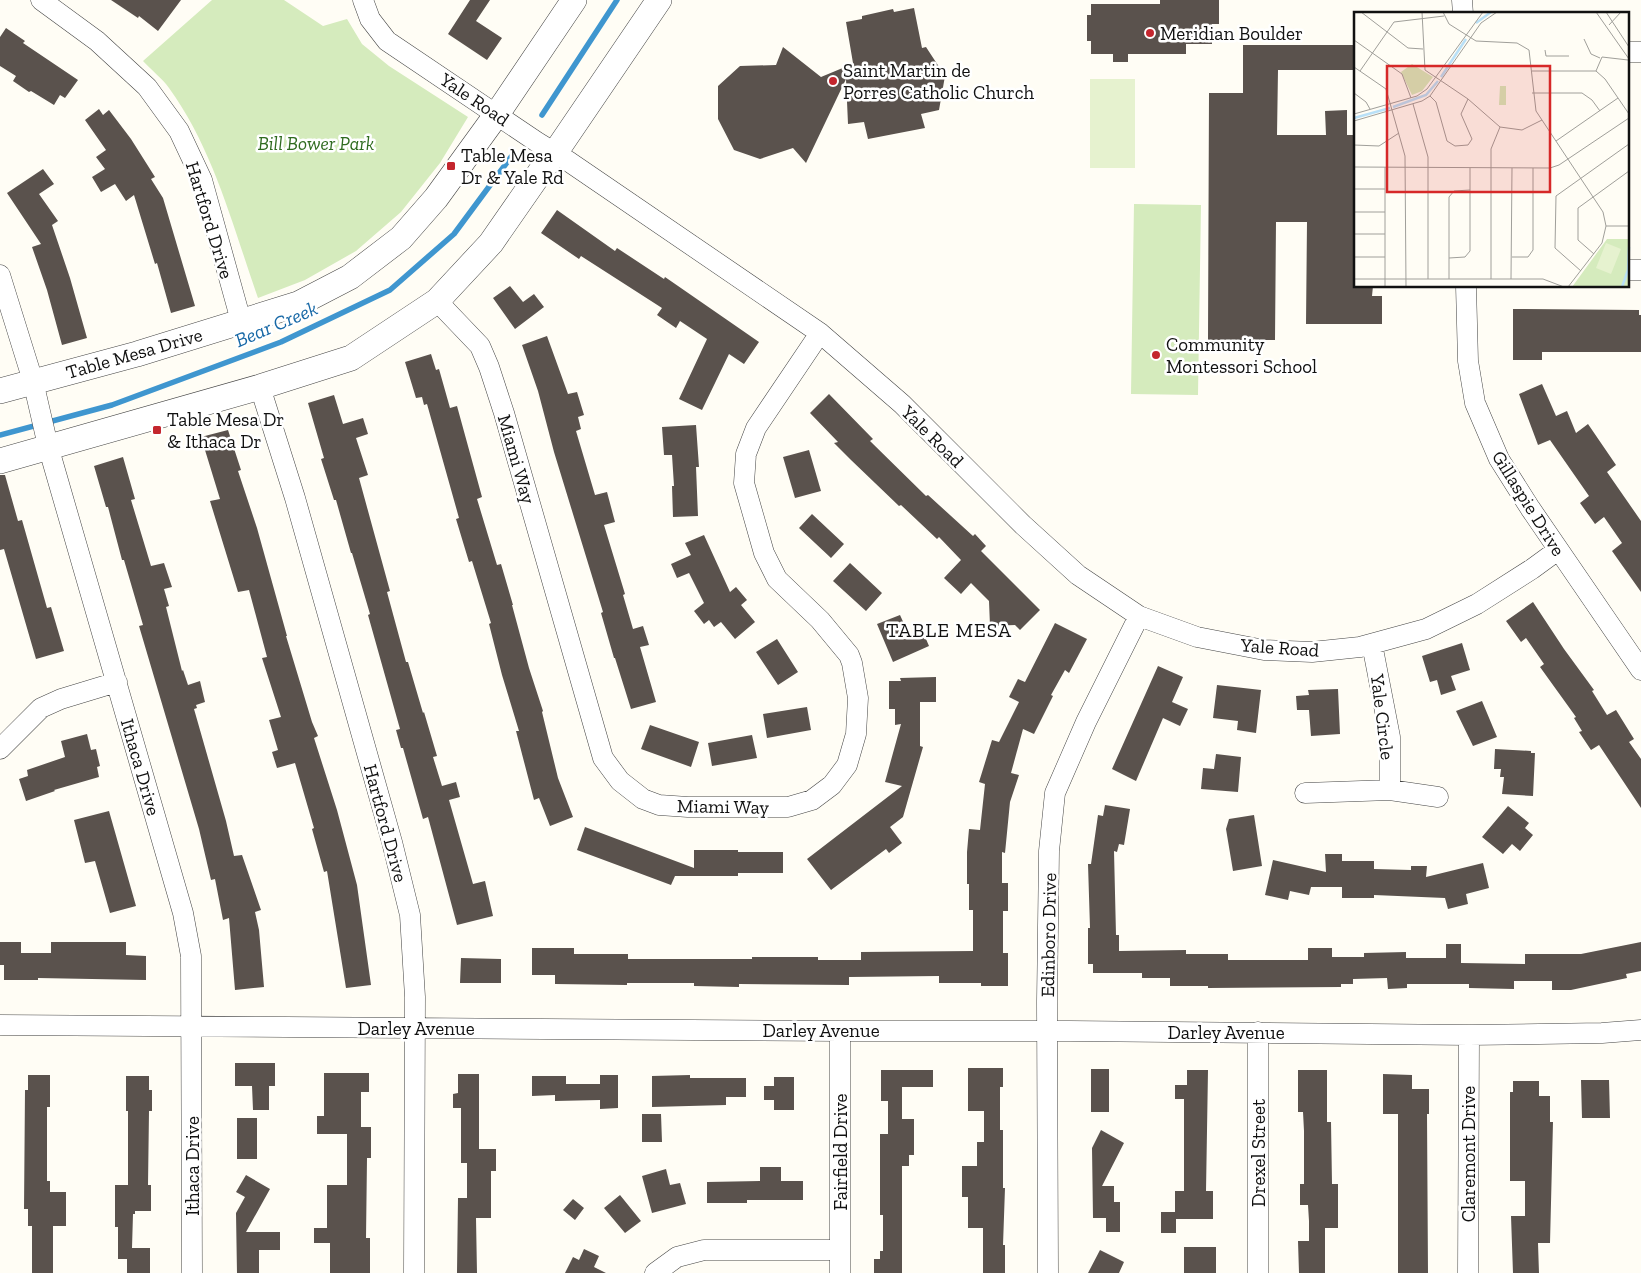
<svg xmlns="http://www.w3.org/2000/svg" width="1641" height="1273" font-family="'Zilla Slab',serif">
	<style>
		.green { fill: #d5ebbd }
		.pitch { fill: #e6f2cf }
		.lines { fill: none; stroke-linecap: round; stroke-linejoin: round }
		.stream { stroke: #3f96cf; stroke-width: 5.5 }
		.building { fill: #5a524d }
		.minor-casing { stroke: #444; stroke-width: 21 }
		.tertiary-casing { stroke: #444; stroke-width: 26 }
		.minor { stroke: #fff; stroke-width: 20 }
		.tertiary { stroke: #fff; stroke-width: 25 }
		.poi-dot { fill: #c4262e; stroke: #fff; stroke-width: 2 }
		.labels { text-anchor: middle; stroke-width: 5; stroke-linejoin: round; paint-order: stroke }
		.poi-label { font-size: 19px; fill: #111; stroke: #fff; text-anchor: start }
		.street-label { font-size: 19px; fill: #111; stroke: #fff }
		.park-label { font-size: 19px; font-style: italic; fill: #2f6b1f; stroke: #fff }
		.water-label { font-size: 20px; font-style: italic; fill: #1768a6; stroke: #fff }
		.neighbourhood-label { font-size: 20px; letter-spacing: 1px; fill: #111; stroke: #fff }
		.inset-river { fill: none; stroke: #b9e0f7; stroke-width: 2.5 }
		.inset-road { fill: none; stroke: #a09f9a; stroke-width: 1 }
		.view { fill: #d62828; fill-opacity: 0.15; stroke: #d62828; stroke-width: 2.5 }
		.inset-edge { fill: none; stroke: #111; stroke-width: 2.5 }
	</style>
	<rect width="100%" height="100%" fill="#fffdf5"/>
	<!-- green -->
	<path class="green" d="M212,0H284L323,26L347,19L362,44L389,66L468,117L440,163L401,212L356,251L305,280L258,298C233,227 214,150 169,88C162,78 151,70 143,61Z
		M1134,204L1201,205L1198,395L1131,394Z"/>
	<!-- pitch -->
	<path class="pitch" d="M1135,79V168H1090V79Z"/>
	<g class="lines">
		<!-- stream -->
		<path class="stream" d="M542,115L617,0
			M0,435L112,405L281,342L390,290L454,234L511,157"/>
	</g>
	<!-- building -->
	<path class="building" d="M111,0H181L158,31L139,16L138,18Z
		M470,0H490L476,21L502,38L487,60L448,34Z
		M1160,0H1219V24H1212V44H1186V54H1128V62H1113V54H1091V41H1087V15H1091V4H1160Z
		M914,8L922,48L926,47L945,76L939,110L921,114L925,128L868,139L864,122L848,124L846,79L806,163L793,148L760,159L734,150L718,119V86L740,66L776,65L783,47L821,77L845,67V65L853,63L846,22L862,19V16L893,9L894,12Z
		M6,28L25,41L23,43L78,80L65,98L60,95L54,105L31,91L29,92L13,81L16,76L0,66V37Z
		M1243,45H1355V70H1278L1277,135H1326L1325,111L1347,110V135H1355V286H1373L1372,296H1382V324H1306L1307,222H1276L1275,340H1208L1209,93H1243Z
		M99,109L103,115L109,110L131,139L155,177L151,179L163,198L195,306L171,313L157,263L155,264L134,195L126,201L115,184L101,192L92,177L105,169L96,157L106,150L85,120Z
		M43,169L54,184L39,194L58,221L52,225L70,278L87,338L62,345L47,290L32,247L41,244L7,193Z
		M557,210L615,251L617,248L664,279L665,277L759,342L744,364L729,354L702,410L679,399L707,339L680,321L676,328L657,315L662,308L581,256L579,259L541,233Z
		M510,286L523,302L534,294L544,307L515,329L493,298Z
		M1513,309L1639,310V315H1641V352H1542V360H1513Z
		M547,336L568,394L577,392L584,415L578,417L581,429L576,431L595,495L607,492L615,522L604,525L625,594L623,595L633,629L643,626L649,645L640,647L656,702L631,709L615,658H614L601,613L603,612L554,452L538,391L522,345Z
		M431,354L436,370L439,369L450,408L457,406L482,497L477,499L497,565L501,564L513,605H512L529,668L543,711L542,712L558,778L573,817L550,826L539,798L534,800L516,731H519L502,675L489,624L491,623L472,561L469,562L456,519L459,518L427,404L424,405L422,397L416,398L405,362Z
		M1542,384L1556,416L1567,411L1576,433L1588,424L1616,465L1607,472L1641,521V592L1612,551L1622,543L1604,517L1595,524L1580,503L1589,496L1550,440L1538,445L1519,394Z
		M829,394L873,439L870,441L926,496L928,495L973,536L975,534L986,546L981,551L1040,610L1020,630L1015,625L990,626L989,601L971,583L961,594L944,578L961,560L939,537L937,539L901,505L899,506L851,460L834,443L838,442L810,413Z
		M334,395L343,424L363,418L368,434L356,438L368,475L359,478L390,591L387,592L406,662H408L423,713L424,712L437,756L433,757L442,786L456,782L460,797L449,800L473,884L485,881L493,916L457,925L428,817L423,819L403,748H401L396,730L400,729L368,615L370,614L352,553H351L336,500H334L321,459L324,458L308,403Z
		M696,425L699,467H696L698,516L673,517L672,486H674L672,455H664L662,427Z
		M228,430L241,470L238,471L257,528L287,636H286L312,722L318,736L314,738L337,810L357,885L371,985L346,988L327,871L324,872L312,829L314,828L295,763L277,768L272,752L278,750L269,720L281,717L262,658L267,657L249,590L238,592L210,501L220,499L201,437Z
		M809,450L821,491L795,498L783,457Z
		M123,457L135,499L131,500L151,566L164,563L172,587L164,589L169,606L166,607L182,671L183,670L188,685L200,681L205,702L196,705L197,708L194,709L226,821L234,856L242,855L261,910L255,912L259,930L264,987L235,990L229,918L223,920L215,879L211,880L199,829L139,626L143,625L124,560H122L108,507H106L94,466Z
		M0,475H5L18,521L22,520L47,608L51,607L64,651L36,659L4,549L0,550Z
		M812,514L844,544L831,558L799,528Z
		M704,535L730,592L736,587L747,600L741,605L755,622L735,639L721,622L714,627L709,620L704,624L694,611L704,603L689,573L677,578L671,564L691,555L685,543Z
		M850,563L882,593L866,611L833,581Z
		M1533,602L1564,649L1594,690L1592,691L1607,715L1616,710L1634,739L1629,742L1641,759V808L1599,745L1591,750L1579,732L1582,731L1574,718L1576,717L1540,667L1544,664L1526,638L1521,642L1506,621Z
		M900,615L910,637L923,632L929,646L893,662L877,624Z
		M1055,623L1087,639L1069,673L1065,670L1051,695L1053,696L1034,734L1023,729L1011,773L1019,775L1010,802L1005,853L1002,852V883H1008V911H1003V953H1008V986H981V983H939V976L849,977V985L739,984V987L694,986V983H627V985L555,984V975H532V948H574V954H628V959H752V957H818V960H861V952L973,951V910H969V884H967V852L969,829L980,830L985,784L979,782L992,740L999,742L1019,702L1009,697L1018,679L1025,682Z
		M777,639L798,672L778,685L756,652Z
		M1462,643L1470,670L1451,676L1456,690L1441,695L1437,680L1430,682L1422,656Z
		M1158,666L1183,677L1172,702L1188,709L1180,726L1163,718L1136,781L1112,769Z
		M936,677V702H920V746L923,747L903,817L890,827L902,843L889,853L886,849L831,890L807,859L902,786L885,782L901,724L895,725V709H889V681H901L900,678Z
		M1217,685L1261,690L1256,733L1237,730L1238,721L1213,718Z
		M1338,689L1340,734L1311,736L1309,710H1297L1296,696L1309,695L1308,690Z
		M1482,701L1497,737L1473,746L1456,711Z
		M807,707L811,730L767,738L763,714Z
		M650,725L699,742L691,767L641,749Z
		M87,734L91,750L96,749L100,766L97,767L99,777L54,790L55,791L26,801L19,779L28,776L27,770L65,757L61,741Z
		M752,735L757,758L712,766L708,743Z
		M1495,749L1531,751V753H1535L1533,796L1502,794L1504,777H1500L1501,769H1494Z
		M1216,754L1241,757L1238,792L1201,789L1203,768L1214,769Z
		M1105,805L1130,809L1124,845L1119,844L1117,852L1114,851L1116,935H1119V951L1186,950V954H1228V960H1308V948H1332V957H1364V953L1406,952V958H1446V944H1461V963L1525,964V954H1581L1641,942V971L1626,974L1627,978L1571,990H1552V981H1514V989L1469,988V984H1407V988L1388,989L1387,978L1353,979V984H1341V987L1208,988V986H1170V978H1142V973H1093V964H1088V928H1090L1088,864H1091L1098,815L1103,816Z
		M1508,806L1529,823L1525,828L1533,835L1520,851L1512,844L1503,854L1482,837Z
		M109,811L136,906L110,913L95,861L85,863L74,820Z
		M1254,815L1262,866L1233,871L1226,829L1229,819Z
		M585,827L694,868V850H738V852H783V873H738V876H675L671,885L577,850Z
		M1325,854H1342V861H1374V869L1411,870V866H1427L1426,877L1483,863L1489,888L1466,894L1468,904L1448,909L1445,898L1374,895V898H1342V887H1311L1309,895L1290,891L1288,900L1265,895L1273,860L1326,872Z
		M0,942H21V953H51V942H126V955L146,956V980L38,978V980H4V965H0Z
		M461,958L501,959V983H460Z
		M235,1063H275V1086H269V1110H253L252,1086H235Z
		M968,1068H1003V1087H1000V1130H1003V1188H1005L1003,1245H1005V1273H983V1228H968V1197H962V1166H977V1142H984V1111H968Z
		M1091,1069H1109V1112H1091Z
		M881,1070H933V1087H902V1119H914V1155H909V1166H902V1273H874V1259H880V1251H883V1215H880V1134H888V1101H881Z
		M1187,1070H1208L1206,1191H1213V1219H1176V1233H1161V1212H1175V1191H1184V1099H1175V1085H1187Z
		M1298,1070H1327V1122H1331L1332,1184H1338V1228H1325V1273H1299L1298,1241H1309V1221L1308,1205H1300V1184H1304V1131L1303,1112H1298Z
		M324,1073H369V1092H361V1127H371V1158H367L366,1238H370V1273H330V1243H314V1228H327V1185H347V1134H317V1116H324Z
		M458,1074H479V1149H496V1171H491V1218H476L477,1273H457L458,1198H467V1163H461V1108H453V1094L458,1093Z
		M1383,1074L1412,1075V1089H1429V1114H1427L1428,1273H1398V1114H1383Z
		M28,1075H50V1107H47V1181H50V1192H66V1226H53V1273H32V1226H28V1209H24L25,1090H28Z
		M600,1075H618V1108L600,1109V1100L555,1101V1095L532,1096V1076H566V1084H600Z
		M690,1075V1078H746V1097H726V1105L652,1107V1076Z
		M126,1076H149V1090H152V1111H149L148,1185H151V1211H135V1214H133L132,1248H150V1273H127V1259H118V1227H115V1185H128V1111H126Z
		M774,1077H794V1110H774V1100H764V1086H774Z
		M1581,1080H1609L1610,1118H1582Z
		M1513,1081H1539V1096H1550V1122H1553L1550,1243H1538L1539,1273H1513L1511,1216H1525V1181H1510V1092H1513Z
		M642,1114H661L662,1142H642Z
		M237,1118H257V1159H237Z
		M1101,1130L1124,1143L1102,1186H1114V1202H1120V1232H1106V1218H1093L1092,1148Z
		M760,1167H781V1181H803V1200H747V1203H707V1182L760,1181Z
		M666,1169L670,1185L680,1183L686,1204L652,1213L642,1176Z
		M246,1175L270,1189L246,1232H280V1250H259V1273H237L236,1213L245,1197L236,1192Z
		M620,1195L641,1221L625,1233L604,1208Z
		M573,1199L584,1208L575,1220L563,1210Z
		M1184,1247H1216V1273H1184Z
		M584,1249L599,1256L594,1267L606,1273H565L573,1257L579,1260Z
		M1100,1250L1124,1262L1119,1273H1088Z"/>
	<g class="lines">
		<!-- minor casing -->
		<g class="minor-casing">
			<path id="minor" d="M41,0L97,41L147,87L179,131L202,180L241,321
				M363,0L370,19L387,41L537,142L568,161L820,333L902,404L1023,525L1078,575L1139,616L1197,637L1264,650L1312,652L1360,647L1426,629L1477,604L1532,569L1558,550
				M1462,0L1463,14
				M1627,52H1641
				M1627,270H1641
				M0,275L33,381L48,446L183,913L191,956L192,1273
				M1466,286L1468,361L1475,403L1499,459L1530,508L1641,670
				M437,301L480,346L489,367L504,413L603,758L620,781L643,799L659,805L688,807H788L812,800L832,785L847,765L856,734L858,698L852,663L849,655L820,620L777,579L764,553L744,483L746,454L756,428L820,333
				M260,387L295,498L392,842L410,915L415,997L414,1273
				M1372,644L1390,737V790
				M0,749L41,708L61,699L117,682
				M1305,793L1390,790L1438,797
				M0,1025L840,1031H1070L1469,1035L1602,1033L1641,1030
				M840,1031V1273
				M1258,1032V1273
				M655,1273L677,1257L704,1250H840
				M1048,1273L1047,1001L1049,851L1055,793L1086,722L1139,616
				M1468,1273L1469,1035"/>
		</g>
		<!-- tertiary casing -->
		<g class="tertiary-casing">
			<path id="tertiary" d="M0,391L137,354L298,304L350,277L401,238L436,198L497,114L574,0
				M0,461L260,387L351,358L437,301L491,243L541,171L555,153L659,0"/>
		</g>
		<!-- minor -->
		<use href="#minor" class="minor"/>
		<!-- tertiary -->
		<use href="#tertiary" class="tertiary"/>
	</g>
	<!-- markers -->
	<g class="poi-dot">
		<circle cx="1150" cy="33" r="5"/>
		<circle cx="833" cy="81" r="5"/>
		<rect x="446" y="161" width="10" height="10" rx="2.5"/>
		<circle cx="1156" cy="355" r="5"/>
		<rect x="152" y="425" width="10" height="10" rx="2.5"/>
	</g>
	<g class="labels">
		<!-- poi labels -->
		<g class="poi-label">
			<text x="1160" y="40">Meridian Boulder</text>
			<text x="843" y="77">Saint Martin de<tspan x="843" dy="22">Porres Catholic Church</tspan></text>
			<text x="461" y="162">Table Mesa<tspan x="461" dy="22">Dr &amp; Yale Rd</tspan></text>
			<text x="1166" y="351">Community<tspan x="1166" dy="22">Montessori School</tspan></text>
			<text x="167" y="426">Table Mesa Dr<tspan x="167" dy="22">&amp; Ithaca Dr</tspan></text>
		</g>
		<!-- street labels -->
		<g class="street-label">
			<text transform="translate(475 99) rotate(34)" y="7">Yale Road</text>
			<text transform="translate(210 220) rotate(73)" y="7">Hartford Drive</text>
			<text transform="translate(134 353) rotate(-16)" y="7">Table Mesa Drive</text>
			<text transform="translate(933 436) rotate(45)" y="7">Yale Road</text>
			<text transform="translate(517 459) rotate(74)" y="7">Miami Way</text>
			<text transform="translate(1529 503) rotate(58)" y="7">Gillaspie Drive</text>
			<text transform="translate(1280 647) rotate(4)" y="7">Yale Road</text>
			<text transform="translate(1383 717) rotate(83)" y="7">Yale Circle</text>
			<text transform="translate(141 767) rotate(74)" y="7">Ithaca Drive</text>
			<text transform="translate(723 806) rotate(1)" y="7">Miami Way</text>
			<text transform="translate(386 823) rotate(75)" y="7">Hartford Drive</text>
			<text transform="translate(1048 935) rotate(-89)" y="7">Edinboro Drive</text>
			<text x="416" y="1035">Darley Avenue</text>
			<text x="821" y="1037">Darley Avenue</text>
			<text x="1226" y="1039">Darley Avenue</text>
			<text transform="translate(840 1152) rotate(-90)" y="7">Fairfield Drive</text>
			<text transform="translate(1258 1153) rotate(-90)" y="7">Drexel Street</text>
			<text transform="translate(1468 1154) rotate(-90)" y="7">Claremont Drive</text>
			<text transform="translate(192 1166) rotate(-90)" y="7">Ithaca Drive</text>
		</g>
		<!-- park labels -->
		<g class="park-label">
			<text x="316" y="150">Bill Bower Park</text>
		</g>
		<!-- water labels -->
		<g class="water-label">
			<text transform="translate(276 324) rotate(-23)" y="7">Bear Creek</text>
		</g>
		<!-- neighbourhood labels -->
		<g class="neighbourhood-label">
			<text x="949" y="637">TABLE MESA</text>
		</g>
	</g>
	<!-- overview -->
	<g transform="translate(1354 12)">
		<rect width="275" height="275" fill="#fffdf5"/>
		<path d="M58,52L79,65L68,79L58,83L47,60ZM146,74H152V93H145ZM253,227H275V275H218Z" fill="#d5ebbd"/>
		<path d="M252,231L267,237L257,262L242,256Z" fill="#e6f2cf"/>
		<path class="inset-river" d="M122,11L137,0M87,65L112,27M39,95L72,83L84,69M0,106L36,96M268,275L274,258L275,235"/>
		<path class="inset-road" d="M7,0L54,36L69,37M68,0L71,58L114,87L146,115L168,118L188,108M89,0L95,12L122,29L163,31L175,38L182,99L249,200L252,214L248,231L214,275M242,0L275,47M252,0L275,35M255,13L267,0M230,27L237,42L246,46M0,28L48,62L57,86M191,38L192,44H215M274,48L248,45L242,59L251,67L275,102M0,55L32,77L51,144L52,275M6,59L40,10L90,4M178,59H242M0,81L12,90L16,97M178,81H228L238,88L246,99M76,84L82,90L93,129L101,134L114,133L118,127L107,102L114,87M59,92L74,145V267M0,102L63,84L73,77L129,0M0,109L68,89L76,84L127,11L143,0M202,129L264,86M0,133L25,134L45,121M0,155L196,156L205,153L275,106M0,177H31M0,200H31M252,214H275M0,222H31M240,242L224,228V196L275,159M0,245H31M158,245H174L179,238V156M95,246L111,245L116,239V156M227,259L201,236L202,184L275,132M0,267H189L210,275M95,267V185L100,179L116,178M137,267V137L146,115M157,267L158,156M31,275V155"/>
		<path class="view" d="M33,54H196V180H33Z"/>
		<rect width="275" height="275" class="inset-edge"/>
	</g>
</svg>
